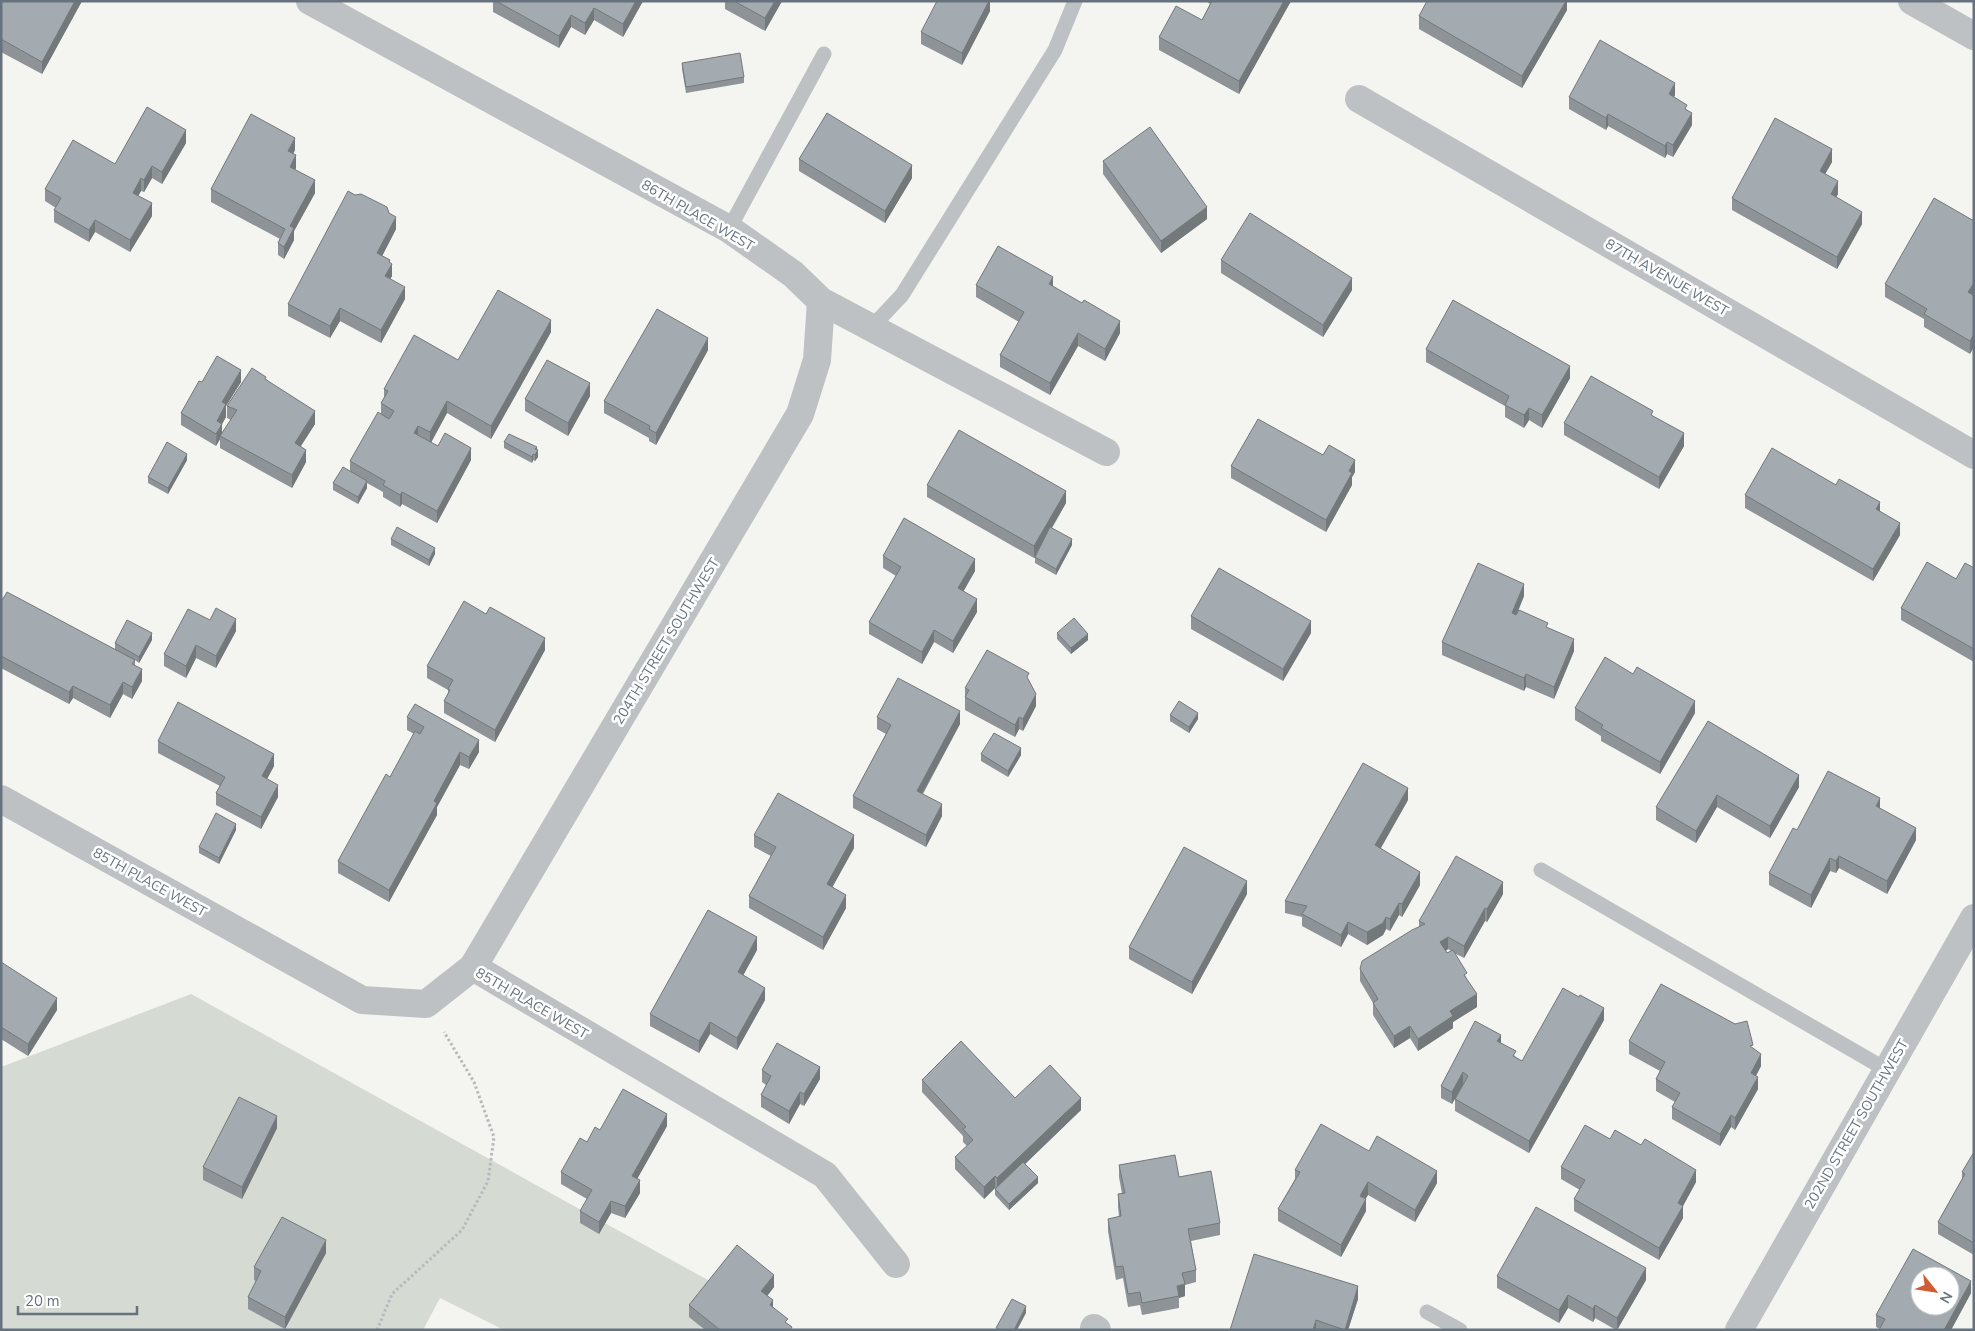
<svg xmlns="http://www.w3.org/2000/svg" width="1975" height="1331" font-family="'Nunito Sans',sans-serif">
	<style>
		.green { fill: #d5dad2 }
		.lines { fill: none; stroke-linecap: round; stroke-linejoin: round }
		.path { stroke: #b7babc; stroke-width: 3; stroke-dasharray: 2.5 2.5; stroke-linecap: butt }
		.service { stroke: #bdc1c4; stroke-width: 15 }
		.minor { stroke: #bdc1c4; stroke-width: 28 }
		.wall { fill: #8d9397; fill-rule: evenodd }
		.shaded-wall { fill: #73787b }
		.building { fill: #a4abb0; stroke: #73787b; fill-rule: evenodd }
		.labels { text-anchor: middle; stroke-width: 5; stroke-linejoin: round; paint-order: stroke }
		.street-label { font-size: 14px; fill: #66737e; stroke: #fff }
	</style>
	<rect width="100%" height="100%" fill="#f4f4f0"/>
	<!-- green -->
	<path class="green" d="M191,994L724,1289L699,1330H504L440,1298L423,1330H1V1065L4,1066Z"/>
	<g class="lines">
		<!-- path -->
		<path class="path" d="M377,1330L392,1294L462,1230L488,1181L494,1137L474,1082L444,1032"/>
		<!-- service -->
		<path class="service" d="M729,229L824,54
			M871,328L902,295L1055,50L1075,1
			M1541,870L1887,1070
			M1427,1312L1460,1330"/>
		<!-- minor -->
		<path class="minor" d="M310,1L729,229L793,274L821,301L1106,452
			M1912,1L1974,36
			M1359,99L1974,455
			M1,799L362,1000L426,1004L473,967L825,1175L896,1264
			M473,967L800,414L817,360L821,301
			M1094,1328L1097,1330
			M1739,1330L1974,918"/>
	</g>
	<!-- wall -->
	<path class="wall" d="M1,1H82L42,74L1,52Z
		M493,1H643L623,37L594,20L585,35L571,27L559,48L493,12Z
		M725,1H782L765,31L725,9Z
		M990,1V11L962,65L921,44V32Z
		M1206,1H1291L1239,94L1159,50V37L1202,20L1210,4Z
		M1567,1V10L1522,88L1419,29V16Z
		M682,63L744,77V83L686,93L682,69Z
		M1675,95L1674,97L1687,110L1692,125L1673,157L1667,154L1665,158L1608,126L1606,130L1569,109V97Z
		M186,143L162,184L152,178L144,192L141,191L138,196L152,216L130,252L95,232L89,242L54,222V210L56,208L45,201V189L115,164Z
		M295,150L293,154L296,168L295,170L315,193L294,231V240L284,259L278,255V243L280,239L211,202V189Z
		M799,159L912,178L885,223L799,171Z
		M1103,161L1207,219L1161,253L1103,174Z
		M1832,162L1825,174L1838,194L1836,197L1862,224L1837,269L1732,210V198Z
		M1974,221V295L1970,354L1924,327V319L1885,297V284Z
		M396,229L382,256L390,263L392,276L390,279L405,299L381,343L340,321L330,338L288,316V304Z
		M1221,260L1352,290L1323,337L1221,273Z
		M976,285L1053,287L1120,333L1105,361L1078,346L1050,395L1000,367V355L1019,322L976,297Z
		M551,332L491,439L447,413L431,443L438,446L471,460L437,523L402,504L400,507L383,497V492L367,483V488L358,504L333,490V483L350,472V461L381,414V403L384,398V389L458,360Z
		M1426,349L1570,378L1542,428L1529,420L1524,428L1505,417V406L1426,362Z
		M708,350L656,445L649,441V438L604,413V401Z
		M266,379L315,424L301,446L306,462L292,488L220,448V439L216,446L181,425V413L202,382H241L226,406V417L222,424V433L231,420L227,418V406Z
		M590,396L568,436L525,411V399Z
		M1653,416L1684,446L1659,489L1564,435V423Z
		M504,442L537,450L538,457L535,461L533,460L532,463L504,448Z
		M1323,455L1355,472L1352,477V485L1326,532L1231,478V466Z
		M187,460L168,494L148,483V477Z
		M927,485L1066,503L1052,528L1072,545L1056,575L1035,563V558H1034L927,497Z
		M1745,495L1880,511L1900,535L1873,581L1745,508Z
		M391,539L435,554L429,566L391,545Z
		M883,556L975,571L963,591L977,612L953,653L934,642L922,664L869,634V622L896,576L883,568Z
		M1974,568V662L1901,620V608L1956,579Z
		M1524,596L1517,614L1548,628L1574,651L1554,699L1526,687L1524,691L1442,655V642Z
		M1,602L115,649V643L152,640L139,663L135,660V665L142,681L132,699L123,694L110,718L73,698L69,704L1,668Z
		M1191,616L1311,633L1283,681L1191,629Z
		M210,620L236,631L216,668L196,658L186,678L164,666V654Z
		M1057,633L1088,640L1071,654L1057,639Z
		M545,650L495,742L444,713V701L448,693V690L427,678V666Z
		M1029,681L1036,706L1023,731L1019,729L1015,737L965,710V688Z
		M1575,708L1695,713L1660,774L1601,741V736L1575,720Z
		M1170,715L1198,719L1189,733L1170,721Z
		M407,717L479,752L469,769L460,765L437,807V815L389,902L338,873V861L390,777L414,734L407,730Z
		M877,717L960,724L923,794L942,816L926,847L853,808V796L886,734L877,729Z
		M158,741L274,766L267,779L278,797L261,829L216,805V793L220,786L158,753Z
		M981,754L1021,755L1008,777L981,761Z
		M1799,775V787L1770,838L1717,807L1696,843L1656,820V807Z
		M1408,800L1381,848L1420,885L1402,917L1399,915L1390,931L1386,929L1383,935L1367,945L1348,934L1341,947L1302,926V917L1285,913V901Z
		M1880,809L1916,840L1887,894L1839,868L1836,873L1830,871L1811,908L1769,885V873L1797,830Z
		M236,830L219,864L199,853V847Z
		M754,835L854,848L832,887L846,908L823,950L749,908V896L771,856L754,847Z
		M1247,894L1192,994L1129,959V947Z
		M1503,894L1487,922L1485,921L1464,958L1454,953L1467,979L1477,1007L1453,1022V1028L1418,1051L1410,1038L1394,1048L1373,1015V1003L1360,981V969L1419,927V921ZM1448,949L1451,951L1447,953L1446,951Z
		M757,950L743,975L765,1000L737,1050L710,1034L699,1053L650,1026V1014Z
		M1,962L57,1010L28,1056L1,1039Z
		M1604,1020L1529,1153L1455,1111V1099L1463,1085L1452,1104L1441,1098V1086L1501,1043L1516,1057L1522,1061Z
		M1629,1041L1753,1048L1761,1066L1756,1076L1758,1089L1735,1130L1731,1127L1720,1146L1672,1119V1107L1675,1102L1656,1091V1079L1660,1071L1629,1054Z
		M762,1070L820,1079L804,1106L800,1104L789,1124L761,1107V1095L766,1085L762,1082Z
		M922,1080L1015,1098L1081,1110L1025,1164L1038,1183L1009,1210L995,1195V1188L984,1199L955,1169V1157L967,1146L963,1142V1136L922,1092Z
		M667,1126L637,1179L640,1193L625,1218L611,1213L599,1234L580,1223V1211L587,1199L561,1184V1172L587,1142L600,1130Z
		M277,1128L242,1199L203,1180V1167Z
		M1610,1139L1696,1182L1683,1206V1218L1659,1260L1574,1211V1199L1580,1190L1561,1179V1167Z
		M1974,1152V1255L1938,1234V1222L1962,1179V1172Z
		M1119,1165L1179,1177L1220,1223V1235L1191,1241L1196,1270V1282L1185,1285V1296L1179,1298V1308L1142,1315L1140,1305L1128,1307L1123,1278L1116,1280L1108,1231V1219L1119,1217L1118,1207V1194H1122L1119,1177Z
		M1295,1170L1437,1183L1415,1222L1368,1195L1365,1199L1366,1211L1341,1257L1278,1221V1209L1295,1179Z
		M326,1253L285,1329L248,1309V1297L256,1281L254,1280V1267Z
		M1497,1276L1646,1280L1617,1330H1616L1595,1318L1593,1322L1568,1308L1559,1323L1497,1288Z
		M774,1287L767,1296L773,1307L792,1330H705L689,1317V1305Z
		M1971,1293L1951,1330H1879L1880,1329L1876,1327V1315Z
		M1358,1299L1348,1330H1230Z"/>
	<!-- shaded-wall -->
	<path class="shaded-wall" d="M75,1H82L42,74V62Z
		M636,1H643L623,37V24Z
		M775,1H782L765,31V18Z
		M989,1H990V11L962,65V53Z
		M1284,1H1291L1239,94V81Z
		M1566,1H1567V10L1522,88V76Z
		M594,8V20L585,35V23Z
		M571,15V27L559,48V36Z
		M1675,83V95L1669,107V94Z
		M1692,113V125L1673,157V145Z
		M1608,114V126L1606,130V118Z
		M186,130V143L162,184V172Z
		M295,138V150L288,163V151Z
		M1667,142V154L1665,158V146Z
		M1832,149V162L1820,183V171Z
		M296,155V168L290,180V167Z
		M912,165V178L885,223V211Z
		M152,166V178L144,192V180Z
		M141,178V191L133,205V193Z
		M315,180V193L294,231V240L284,259V247L290,226Z
		M1838,181V194L1831,207V194Z
		M152,203V216L130,252V240Z
		M1207,207V219L1161,253V241Z
		M1862,212V224L1837,269V257Z
		M396,217V229L377,266V253Z
		M95,220V232L89,242V230Z
		M390,260V267L392,264V276L385,288V276Z
		M1053,277V289L1049,284Z
		M1352,278V290L1323,337V325Z
		M1974,283V295L1968,305V292Z
		M405,287V299L381,343V330Z
		M340,308V321L330,338V326Z
		M551,320V332L491,439V426Z
		M1120,321V333L1105,361V349Z
		M1078,333V346L1050,395V383Z
		M1974,334V347L1970,354V341Z
		M708,338V350L656,445V433Z
		M1570,366V378L1542,428V415Z
		M241,370V382L226,406V417L222,424V437L220,436V439L216,446L217,421L222,402Z
		M590,383V396L568,436V423Z
		M447,401V413L430,444V432Z
		M1529,408V420L1524,428V415Z
		M315,411V424L295,455V443Z
		M418,426V438L414,433Z
		M1684,433V446L1659,489V477Z
		M537,447V452L538,450V457L535,461V449Z
		M471,448V460L437,523V511Z
		M306,450V462L292,488V475Z
		M187,454V460L168,494V488Z
		M533,454V460L532,463V457Z
		M1355,460V472L1352,477V485L1326,532V520L1349,471Z
		M367,481V488L358,504V497Z
		M1066,491V503L1034,558V546Z
		M402,492V504L400,507V495Z
		M1880,502V515L1876,509Z
		M1900,523V535L1873,581V569Z
		M1072,539V545L1056,575V569Z
		M435,548V554L429,566V560Z
		M975,559V571L958,601V588Z
		M1524,584V596L1512,625V613Z
		M977,599V612L953,653V641Z
		M236,619V631L216,668V656Z
		M1311,621V633L1283,681V669Z
		M934,630V642L922,664V652Z
		M152,633V640L139,663V657Z
		M1088,634V640L1071,654V648Z
		M545,638V650L495,742V730Z
		M1574,639V651L1554,699V687Z
		M196,645V658L186,678V666Z
		M142,669V681L132,699V687Z
		M1526,674V687L1524,691V678Z
		M123,682V694L110,718V705Z
		M73,686V698L69,704V692Z
		M1036,694V706L1023,731V719Z
		M1695,701V713L1660,774V762Z
		M960,711V724L917,803V791Z
		M1198,713V719L1189,733V727Z
		M1019,717V729L1015,737V725Z
		M479,740V752L469,769V757Z
		M1021,748V755L1008,777V771Z
		M460,752V765L437,807V815L389,902V890L434,801Z
		M274,754V766L262,788V776Z
		M1799,775V787L1770,838V826Z
		M278,785V797L261,829V817Z
		M1408,788V800L1375,858V845Z
		M1717,795V807L1696,843V831Z
		M1880,798V811L1876,806Z
		M942,804V816L926,847V835Z
		M236,824V830L219,864V858Z
		M1916,828V840L1887,894V881Z
		M854,835V848L827,897V884Z
		M1839,856V868L1836,873V861Z
		M1830,858V871L1811,908V895Z
		M1420,872V885L1402,917V904Z
		M1247,881V894L1192,994V982Z
		M1503,882V894L1487,922V909Z
		M846,895V908L823,950V937Z
		M1399,903V915L1390,931V919Z
		M1485,908V921L1464,958V946Z
		M1386,917V929L1383,935L1367,945V932Z
		M1348,922V934L1341,947V935Z
		M757,937V950L738,985V972Z
		M1448,937V949L1440,955V942Z
		M765,988V1000L737,1050V1038Z
		M1477,994V1007L1453,1022V1028L1418,1051V1039L1450,1011Z
		M57,998V1010L28,1056V1044Z
		M1604,1008V1020L1529,1153V1141Z
		M710,1022V1034L699,1053V1041Z
		M1410,1026V1038L1394,1048V1036Z
		M1501,1035V1048L1497,1041Z
		M1761,1054V1066L1751,1085V1073Z
		M820,1067V1079L804,1106V1094Z
		M1463,1072V1084L1452,1104V1092Z
		M1758,1077V1089L1735,1130V1118Z
		M800,1092V1104L789,1124V1111Z
		M1081,1098V1110L997,1191V1178Z
		M667,1114V1126L632,1188V1176Z
		M1731,1115V1127L1720,1146V1134Z
		M277,1116V1128L242,1199V1187Z
		M1696,1170V1182L1678,1215V1203Z
		M1437,1171V1183L1415,1222V1210Z
		M995,1176V1188L984,1199V1187Z
		M1038,1177V1183L1009,1210V1204Z
		M640,1180V1193L625,1218V1206Z
		M1368,1182V1195L1360,1208V1196Z
		M1366,1199V1211L1341,1257V1245Z
		M611,1201V1213L599,1234V1222Z
		M1683,1206V1218L1659,1260V1248Z
		M326,1240V1253L285,1329V1317Z
		M1646,1268V1280L1617,1330V1318Z
		M774,1275V1287L761,1304V1291Z
		M1971,1281V1293L1951,1330H1944Z
		M1185,1284V1296L1179,1298L1177,1286Z
		M1358,1286V1299L1348,1330H1345Z
		M1568,1295V1308L1559,1323V1310Z
		M773,1300V1313L770,1305Z
		M1595,1305V1318L1593,1322V1309Z
		M1026,1306V1313L1017,1330H1014Z
		M1316,1320V1330H1313Z"/>
	<!-- building -->
	<path class="building" d="M1,1H75L42,62L1,39Z
		M496,1H636L623,24L594,8L585,23L571,15L559,36Z
		M734,1H775L765,18Z
		M937,1H989L962,53L921,32Z
		M1212,1H1284L1239,81L1159,37L1176,6L1202,20Z
		M1427,1H1566L1522,76L1419,16Z
		M1600,40L1675,83L1669,94L1687,105L1685,109L1692,113L1673,145L1667,142L1665,146L1608,114L1606,118L1569,97Z
		M740,53L744,77L686,87L682,63Z
		M147,107L186,130L162,172L152,166L144,180L141,178L133,193L152,203L130,240L95,220L89,230L54,210L61,198L45,189L73,140L115,164Z
		M827,113L912,165L885,211L799,159Z
		M251,114L295,138L288,151L296,155L290,167L315,180L290,226L294,228L284,247L278,243L285,229L211,189Z
		M1775,118L1832,149L1820,171L1838,181L1831,194L1862,212L1837,257L1732,198Z
		M1150,127L1207,207L1161,241L1103,161Z
		M348,191L355,195L361,194L387,207L389,213L396,217L377,253L390,260L389,262L392,264L385,276L405,287L381,330L340,308L330,326L288,304Z
		M1934,198L1974,221V283L1968,292L1974,296V334L1970,341L1924,314L1927,309L1885,284Z
		M1250,213L1352,278L1323,325L1221,260Z
		M998,246L1053,277L1049,284L1082,303L1084,300L1120,321L1105,349L1078,333L1050,383L1000,355L1024,312L976,285Z
		M498,290L551,320L491,426L447,401L430,432L418,426L414,433L438,446L445,433L471,448L437,511L402,492L400,495L383,485L385,481L350,461L378,412L389,419L394,411L381,403L388,391L384,389L414,335L458,360Z
		M1453,300L1570,366L1542,415L1529,408L1524,415L1505,405L1509,396L1426,349Z
		M657,309L708,338L656,433L649,429L650,426L604,401Z
		M217,356L241,370L222,402L226,404L217,421L222,424L216,434L181,413L199,381L202,382Z
		M547,360L590,383L568,423L525,399Z
		M252,368L266,377L265,379L315,411L295,443L306,450L292,475L220,436L237,410L227,406Z
		M1591,376L1653,411L1651,415L1684,433L1659,477L1564,423Z
		M1258,419L1323,455L1329,445L1355,460L1349,471L1352,473L1326,520L1231,466Z
		M959,430L1066,491L1034,546L927,485Z
		M509,434L537,447L535,449L538,450L535,455L533,454L532,457L504,442Z
		M167,442L187,454L168,488L148,477Z
		M1772,448L1836,485L1839,479L1880,502L1876,509L1900,523L1873,569L1745,495Z
		M343,467L367,481L358,497L333,483Z
		M904,518L975,559L958,588L977,599L953,641L934,630L922,652L869,622L901,567L883,556Z
		M397,527L435,548L429,560L391,539Z
		M1050,527L1072,539L1056,569L1035,557Z
		M1927,562L1956,579L1965,563L1974,568V649L1901,608Z
		M1478,563L1524,584L1512,613L1516,615L1519,610L1548,623L1546,627L1574,639L1554,687L1526,674L1524,678L1442,642Z
		M1219,568L1311,621L1283,669L1191,616Z
		M7,592L135,660L132,664L142,669L132,687L123,682L110,705L73,686L69,692L1,656V602Z
		M464,601L486,614L490,607L545,638L495,730L444,701L450,690L448,689L453,680L427,666Z
		M216,608L236,619L216,656L196,645L186,666L164,654L188,609L210,620Z
		M1074,618L1088,634L1071,648L1057,633Z
		M127,620L152,633L139,657L115,643Z
		M987,650L1029,673L1027,677L1036,694L1023,719L1019,717L1015,725L965,697L969,690L965,688Z
		M1605,657L1633,674L1637,667L1695,701L1660,762L1601,728L1603,725L1575,708Z
		M898,678L960,711L917,791L942,804L926,835L853,796L891,725L877,717Z
		M1179,701L1198,713L1189,727L1170,715Z
		M178,702L274,754L262,776L278,785L261,817L216,793L225,777L158,741Z
		M415,704L479,740L469,757L460,752L434,801L437,803L389,890L338,861L386,774L390,777L415,731L420,734L424,727L407,717Z
		M1708,721L1799,775L1770,826L1717,795L1696,831L1656,807Z
		M994,733L1021,748L1008,771L981,754Z
		M1363,763L1408,788L1375,845L1420,872L1402,904L1399,903L1390,919L1386,917L1383,923L1367,932L1348,922L1341,935L1302,914L1307,906L1285,901Z
		M1828,771L1880,798L1876,806L1916,828L1887,881L1839,856L1836,861L1830,858L1811,895L1769,873L1793,828L1797,830Z
		M778,793L854,835L827,884L846,895L823,937L749,896L776,847L754,835Z
		M216,813L236,824L219,858L199,847Z
		M1184,847L1247,881L1192,982L1129,947Z
		M1456,856L1503,882L1487,909L1485,908L1464,946L1448,937L1440,942L1447,953L1453,950L1467,973L1464,975L1477,994L1450,1011L1453,1016L1418,1039L1410,1026L1394,1036L1373,1003L1378,999L1360,969L1362,961L1412,930L1425,924L1419,921Z
		M708,910L757,937L738,972L765,988L737,1038L710,1022L699,1041L650,1014Z
		M1,962L57,998L28,1044L1,1027Z
		M1661,984L1735,1024L1747,1021L1753,1045L1750,1046L1761,1054L1751,1073L1758,1077L1735,1118L1731,1115L1720,1134L1672,1107L1680,1093L1656,1079L1665,1062L1629,1041Z
		M1563,988L1579,997L1580,995L1604,1008L1529,1141L1455,1099L1468,1076L1463,1072L1452,1092L1441,1086L1475,1021L1501,1035L1497,1041L1516,1051L1513,1056L1522,1061Z
		M961,1041L1015,1098L1050,1065L1081,1098L997,1178L995,1176L984,1187L955,1157L973,1140L963,1129L966,1127L922,1080Z
		M777,1043L820,1067L804,1094L800,1092L789,1111L761,1095L771,1076L762,1070Z
		M623,1089L667,1114L632,1176L640,1180L625,1206L611,1201L599,1222L580,1211L592,1190L561,1172L580,1138L587,1142L595,1127L600,1130Z
		M239,1097L277,1116L242,1187L203,1167Z
		M1321,1124L1369,1151L1377,1136L1437,1171L1415,1210L1368,1182L1360,1196L1366,1199L1341,1245L1278,1209L1300,1172L1295,1170Z
		M1585,1125L1610,1139L1615,1130L1641,1145L1645,1139L1696,1170L1678,1203L1683,1206L1659,1248L1574,1199L1585,1180L1561,1167Z
		M1974,1152V1243L1938,1222L1965,1174L1962,1172Z
		M1175,1155L1179,1177L1211,1171L1220,1223L1188,1229L1196,1270L1182,1273L1185,1284L1177,1286L1179,1296L1142,1303L1140,1292L1128,1294L1123,1266L1116,1267L1108,1219L1121,1216L1118,1194L1125,1193L1119,1165Z
		M1023,1162L1038,1177L1009,1204L995,1189Z
		M1536,1207L1646,1268L1617,1318L1595,1305L1593,1309L1568,1295L1559,1310L1497,1276Z
		M282,1217L326,1240L285,1317L248,1297L261,1271L254,1267Z
		M737,1245L774,1275L761,1291L773,1300L770,1305L788,1319L785,1322L792,1327L790,1330H720L689,1305Z
		M1913,1249L1971,1281L1944,1330H1879L1885,1319L1876,1315ZM1920,1276H1950V1306H1920Z
		M1254,1254L1358,1286L1345,1330L1316,1320L1313,1330H1230Z
		M1012,1299L1026,1306L1014,1330H1000L996,1328Z"/>
	<g class="labels">
		<!-- street labels -->
		<g class="street-label">
			<text transform="translate(698 215) rotate(30)" y="5">86TH PLACE WEST</text>
			<text transform="translate(1667 277) rotate(30)" y="5">87TH AVENUE WEST</text>
			<text transform="translate(666 641) rotate(-59)" y="5">204TH STREET SOUTHWEST</text>
			<text transform="translate(150 882) rotate(29)" y="5">85TH PLACE WEST</text>
			<text transform="translate(532 1003) rotate(30)" y="5">85TH PLACE WEST</text>
			<text transform="translate(1856 1124) rotate(-60)" y="5">202ND STREET SOUTHWEST</text>
		</g>
	</g>
	<!-- border -->
	<rect width="1975" height="1331" fill="none" stroke="#66737e" stroke-width="5"/>
	<!-- north arrow -->
	<g transform="translate(1935 1291) rotate(120)"><circle r="24" fill="#ffffff" stroke="#c2c7cb"/>
	<path d="M0-4L9 19L0 12L-9 19Z" fill="#d05c33"/>
	<text y="-8" font-size="14" font-weight="bold" text-anchor="middle" fill="#66737e">N</text>
	</g>
	<!-- scale -->
	<path d="M18 1306v8h119v-8" fill="none" stroke="#66737e" stroke-width="2.5"/>
	<text x="25" y="1306" font-size="15" fill="#66737e" stroke="#ffffff" stroke-width="4" paint-order="stroke">20 m</text>
</svg>
